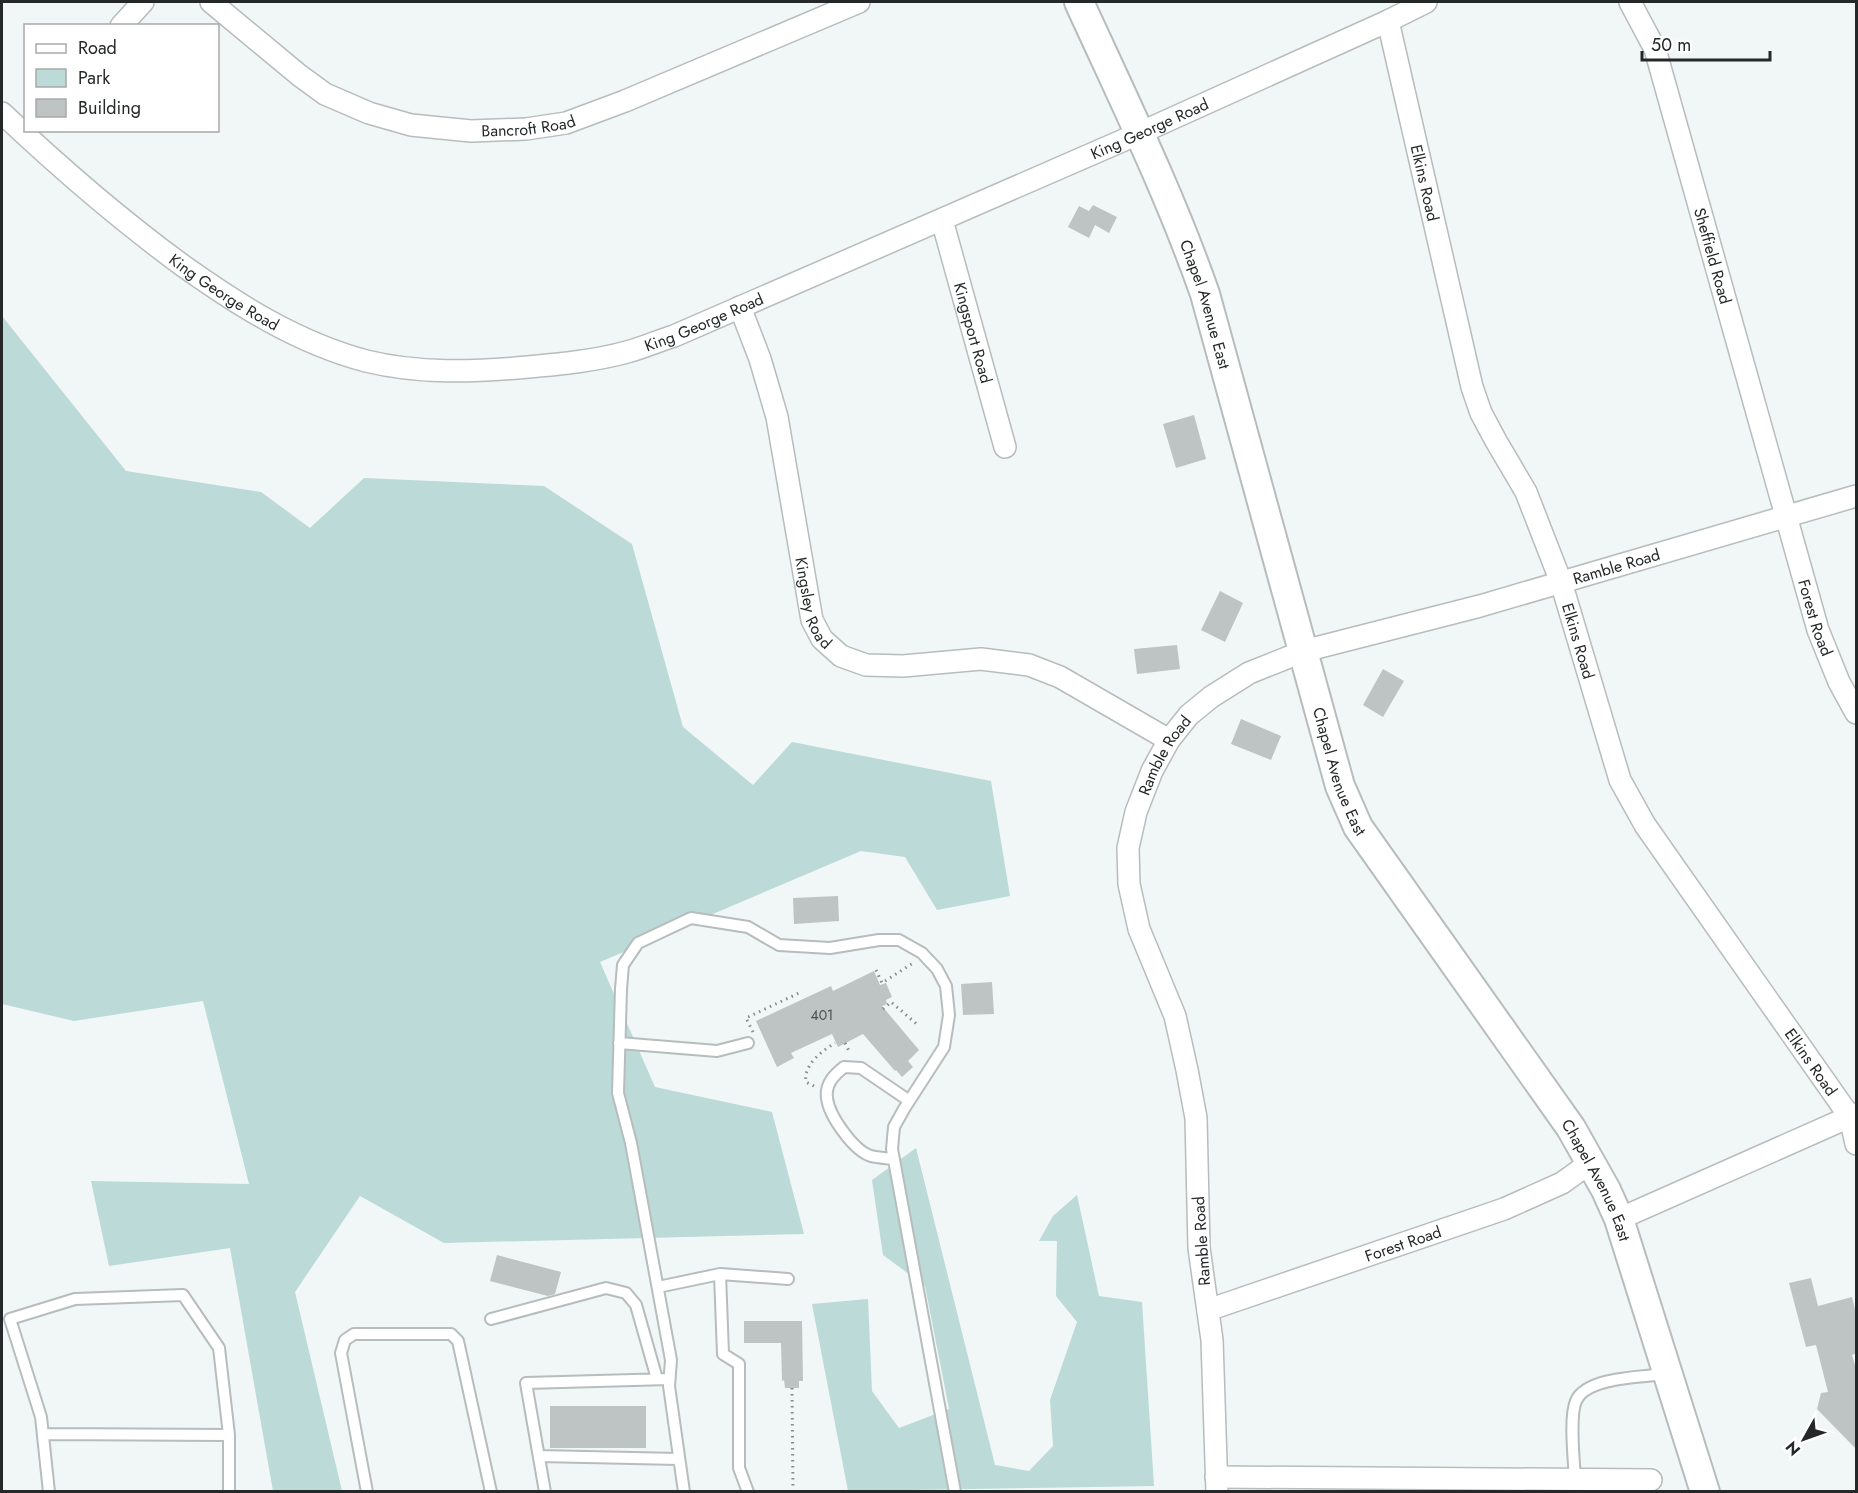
<svg xmlns="http://www.w3.org/2000/svg" width="1858" height="1493" font-family="Jost,sans-serif">
	<style>
		.green { fill: #bbdad8 }
		.building { fill: #bdc4c3 }
		.lines { fill: none; stroke-linecap: round; stroke-linejoin: round }
		.lane-casing { stroke: #b6bdbc; stroke-width: 14 }
		.street-casing { stroke: #b6bdbc; stroke-width: 24 }
		.secondary-casing { stroke: #b6bdbc; stroke-width: 32 }
		.path { stroke: #878b8b; stroke-width: 3; stroke-dasharray: 1.5 4.5; stroke-linecap: butt }
		.lane { stroke: #fff; stroke-width: 10 }
		.street { stroke: #fff; stroke-width: 21 }
		.secondary { stroke: #fff; stroke-width: 28 }
		.labels { text-anchor: middle; stroke-width: 4.5; stroke-linejoin: round; paint-order: stroke }
		.number-label { font-size: 14px; fill: #4b4f4f }
		.street-label { font-size: 16px; fill: #252828; stroke: #fff }
	</style>
	<rect width="100%" height="100%" fill="#f0f7f6"/>
	<!-- green -->
	<path class="green" d="M2,316L126,471L261,492L310,528L364,478L544,486L632,544L683,727L753,785L792,742L991,781L1010,896L937,910L905,857L861,851L600,962L655,1087L772,1112L804,1234L444,1243L360,1196L295,1292L342,1491H273L230,1248L109,1266L91,1181L249,1184L203,1001L74,1021L2,1004Z
		M916,1148L995,1465L1029,1471L1053,1446L1050,1400L1077,1322L1056,1296L1057,1241H1039L1053,1216L1077,1195L1099,1296L1142,1302L1154,1486L848,1491L812,1304L868,1299L872,1391L899,1428L949,1409L925,1286L883,1255L872,1180Z"/>
	<!-- building -->
	<path class="building" d="M1093,205L1117,217L1109,233L1095,225L1089,238L1068,227L1079,206L1089,211Z
		M1194,415L1206,459L1176,468L1163,424Z
		M1220,591L1243,603L1225,642L1201,630Z
		M1177,645L1180,669L1137,674L1134,649Z
		M1383,669L1404,681L1383,717L1363,705Z
		M1241,719L1281,736L1271,760L1231,744Z
		M838,896L839,921L794,924L793,898Z
		M874,971L880,985L886,983L892,997L886,1000L887,1004L882,1006L919,1050L908,1061L913,1067L902,1077L896,1070L895,1071L863,1034L838,1047L832,1034L791,1053L794,1058L777,1067L756,1021L831,986L833,991Z
		M992,982L994,1014L963,1015L961,984Z
		M497,1255L561,1272L555,1294L548,1296L490,1281Z
		M1811,1278L1818,1306L1852,1297L1857,1317V1353L1852,1355L1857,1372V1450L1817,1409L1821,1393L1828,1392L1816,1345L1806,1347L1789,1283Z
		M744,1321H802L803,1381H799V1388H785L784,1380L782,1381L781,1343H744Z
		M550,1406H646V1448H550Z"/>
	<g class="lines">
		<!-- lane casing -->
		<g class="lane-casing">
			<path id="lane" d="M619,1043L717,1051L748,1043
				M894,1159C887,1158 878,1158 871,1156C854,1151 829,1116 827,1098C825,1084 834,1075 844,1067L861,1068L908,1100
				M720,1274L723,1354L739,1364V1468L748,1492
				M658,1287L720,1274L788,1279
				M491,1319L606,1288L626,1293L636,1305L657,1379
				M43,1434L229,1435
				M539,1456L679,1459
				M1575,1479C1574,1461 1569,1416 1576,1401C1586,1377 1642,1377 1665,1374
				M49,1492L41,1417L10,1319L75,1299L183,1295L219,1348L229,1435V1492
				M367,1492L341,1353L345,1340L354,1334H451L458,1341L491,1492
				M545,1492L526,1383L669,1379
				M684,1492L669,1386L671,1360L631,1143L618,1093L621,989L623,965L638,943L691,918L748,927L779,945L830,948L879,940H899L922,953L937,969L946,986L949,1015L944,1047L904,1109L894,1127L892,1149L955,1492"/>
		</g>
		<!-- street casing -->
		<g class="street-casing">
			<g id="street">
				<path id="s1" d="M211,2L299,75L325,94L369,113L411,125L471,131L526,129L566,123L625,101L859,2"/>
				<path id="s2" d="M1630,2L1655,49L1818,630L1839,682L1856,713"/>
				<path id="s3" d="M1388,21L1472,387L1481,413L1496,441L1526,492L1561,582L1620,780L1645,825L1850,1117L1856,1144"/>
				<path d="M121,26L143,2"/>
				<path id="s4" d="M2,113C59,167 118,218 182,265C238,305 298,343 366,361C419,374 474,372 528,367C561,364 594,361 627,352C642,348 658,341 674,336L1140,133L1388,21L1426,2"/>
				<path id="s5" d="M942,220L1005,447"/>
				<path id="s6" d="M740,307L760,359L777,417L812,620L822,639L841,656L866,665L903,666L981,659L1029,665L1060,677L1169,740"/>
				<path d="M1619,1219L1856,1114"/>
				<path id="s7" d="M1208,1310L1504,1209L1562,1183L1590,1163"/>
				<path d="M1216,1477L1651,1480"/>
				<path id="s8" d="M1217,1492L1212,1340L1199,1248L1196,1118L1187,1070L1175,1016L1139,929L1129,884L1128,848L1136,812L1152,771L1169,740L1189,715L1211,697L1249,673L1304,651L1480,606L1856,496"/>
			</g>
		</g>
		<!-- secondary casing -->
		<g class="secondary-casing">
			<g id="secondary">
				<path id="s9" d="M1079,2C1123,98 1170,194 1205,294L1340,786L1358,827L1571,1128L1606,1190L1619,1219L1705,1492"/>
			</g>
		</g>
		<!-- path -->
		<path class="path" d="M876,970L882,983L913,963
			M883,1009L891,1002L919,1026
			M753,1032L746,1018L799,993
			M845,1043L850,1053
			M814,1086L806,1082C803,1065 822,1051 835,1043
			M792,1388L793,1492"/>
		<!-- lane -->
		<use href="#lane" class="lane"/>
		<!-- street -->
		<use href="#street" class="street"/>
		<!-- secondary -->
		<use href="#secondary" class="secondary"/>
	</g>
	<g class="labels">
		<!-- number labels -->
		<g class="number-label">
			<text x="822" y="1020">401</text>
		</g>
		<!-- street labels -->
		<g class="street-label">
			<text dy="6" stroke="none"><textPath href="#s1" startOffset="356">Bancroft Road</textPath></text>
			<text dy="6" stroke="none"><textPath href="#s4" startOffset="1276">King George Road</textPath></text>
			<text dy="6" stroke="none"><textPath href="#s3" startOffset="166">Elkins Road</textPath></text>
			<text dy="6" stroke="none"><textPath href="#s2" startOffset="268">Sheffield Road</textPath></text>
			<text dy="6" stroke="none"><textPath href="#s4" startOffset="286">King George Road</textPath></text>
			<text dy="6" stroke="none"><textPath href="#s9" startOffset="328">Chapel Avenue East</textPath></text>
			<text dy="6" stroke="none"><textPath href="#s4" startOffset="790">King George Road</textPath></text>
			<text dy="6" stroke="none"><textPath href="#s5" startOffset="117">Kingsport Road</textPath></text>
			<text dy="6" stroke="none"><textPath href="#s8" startOffset="1260">Ramble Road</textPath></text>
			<text dy="6" stroke="none"><textPath href="#s6" startOffset="306">Kingsley Road</textPath></text>
			<text dy="6" stroke="none"><textPath href="#s2" startOffset="644">Forest Road</textPath></text>
			<text dy="6" stroke="none"><textPath href="#s3" startOffset="652">Elkins Road</textPath></text>
			<text dy="6" stroke="none"><textPath href="#s8" startOffset="756">Ramble Road</textPath></text>
			<text dy="6" stroke="none"><textPath href="#s9" startOffset="814">Chapel Avenue East</textPath></text>
			<text dy="6" stroke="none"><textPath href="#s3" startOffset="1138">Elkins Road</textPath></text>
			<text dy="6" stroke="none"><textPath href="#s9" startOffset="1300">Chapel Avenue East</textPath></text>
			<text transform="translate(1201 1241) rotate(-94)" y="6">Ramble Road</text>
			<text dy="6" stroke="none"><textPath href="#s7" startOffset="206">Forest Road</textPath></text>
		</g>
	</g>
	<!-- border -->
	<rect width="1858" height="1493" fill="none" stroke="#252828" stroke-width="6"/>
	<!-- legend -->
	<rect x="24" y="24" width="195" height="108" fill="#ffffff" stroke="#a8a9a9" stroke-width="1.5"/>
	<rect x="36" y="44" width="30" height="9" fill="#ffffff" stroke="#a8a9a9" stroke-width="1.5"/>
	<text x="78" y="54" font-size="18" fill="#252828">Road</text>
	<rect x="36" y="69" width="30" height="18" fill="#bbdad8" stroke="#a8a9a9" stroke-width="1.5"/>
	<text x="78" y="84" font-size="18" fill="#252828">Park</text>
	<rect x="36" y="99" width="30" height="18" fill="#bdc4c3" stroke="#a8a9a9" stroke-width="1.5"/>
	<text x="78" y="114" font-size="18" fill="#252828">Building</text>
	<!-- north arrow -->
	<g transform="translate(1804 1439) rotate(230)" stroke="#ffffff" stroke-width="4.5" paint-order="stroke">
	<path d="M0-4.5L10 22L0 15L-10 22Z" fill="#252828"/>
	<text y="-9" font-size="16" font-weight="bold" text-anchor="middle" fill="#252828">N</text>
	</g>
	<!-- scale -->
	<path d="M1642 51v9h128v-9" fill="none" stroke="#252828" stroke-width="3"/>
	<text x="1651" y="51" font-size="18" fill="#252828" stroke="#ffffff" stroke-width="4.5" paint-order="stroke">50 m</text>
</svg>
